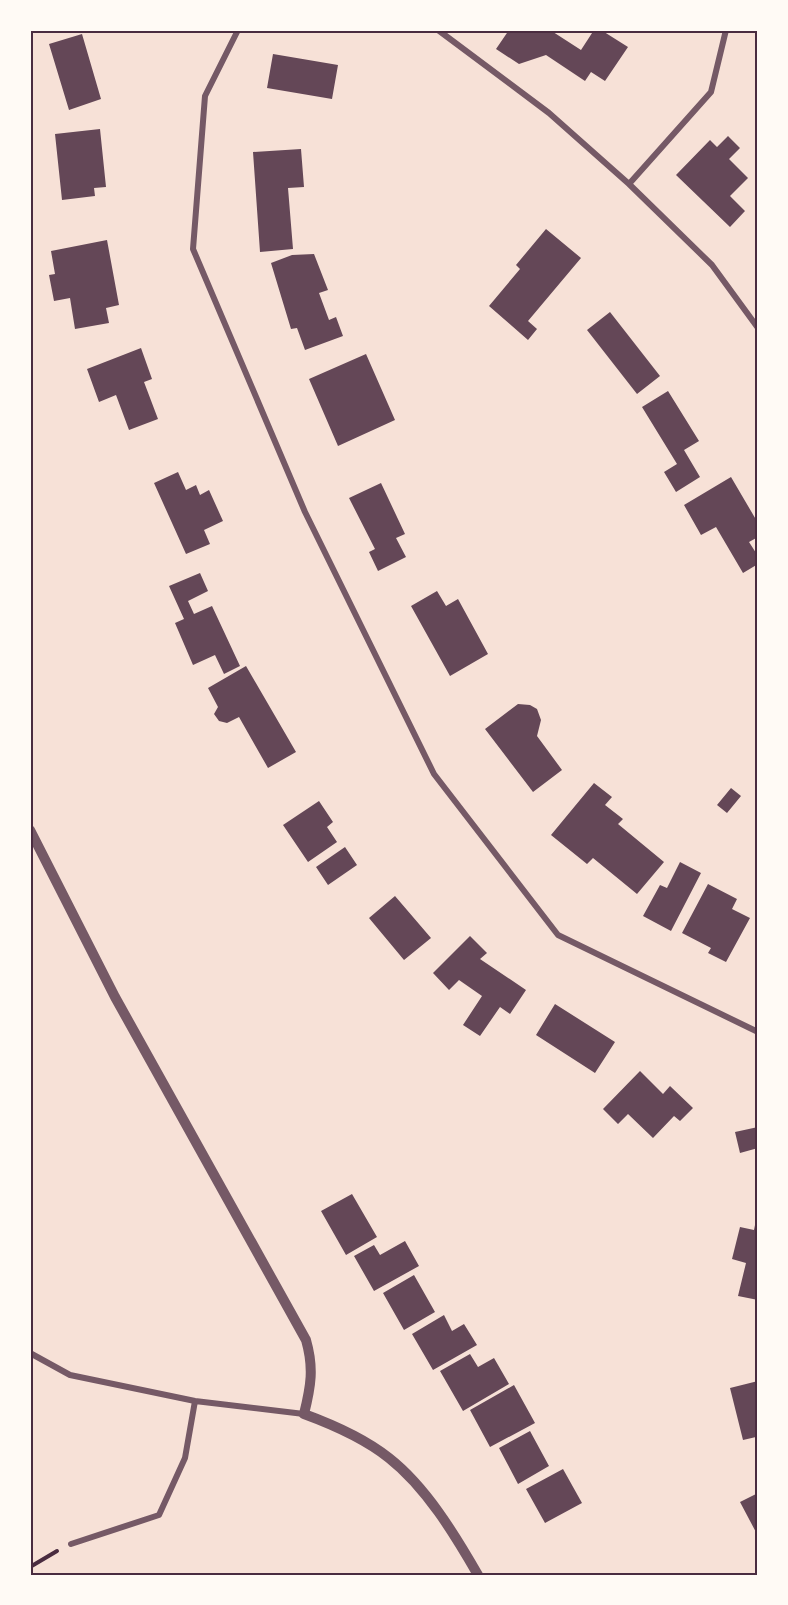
<svg xmlns="http://www.w3.org/2000/svg" width="788" height="1605" font-family="'Space Grotesk',sans-serif">
	<style>
		.building { fill: #644757 }
		.lines { fill: none; stroke-linecap: round; stroke-linejoin: round }
		.path { stroke: #4a2c40; stroke-width: 4 }
		.minor { stroke: #755966; stroke-width: 6 }
		.tertiary { stroke: #755966; stroke-width: 10 }
		.neatline { fill: none; stroke: #4a2c40; stroke-width: 2 }
	</style>
	<rect width="100%" height="100%" fill="#f7e1d7"/>
	<!-- building -->
	<path class="building" d="M509,30H550L581,50L594,30H601L628,47L605,81L591,72L585,81L546,55L519,64L496,49Z
		M755,30H758V47H755Z
		M82,34L101,99L69,110L49,44Z
		M273,54L338,65L332,99L267,88Z
		M100,129L106,187L94,188L95,196L62,200L55,134Z
		M728,136L740,148L729,159L748,178L730,196L745,211L730,227L676,175L710,140L717,147Z
		M301,149L304,187L288,188L293,249L260,252L253,152Z
		M546,229L581,258L528,321L537,329L528,340L489,306L520,269L516,265Z
		M107,240L119,305L106,308L109,323L75,329L70,298L54,301L49,275L55,274L51,251Z
		M314,254L328,290L319,293L329,320L336,317L343,336L305,350L297,328L291,329L271,263L292,255Z
		M610,312L660,376L637,394L587,330Z
		M141,348L152,379L144,382L158,419L129,430L116,395L99,402L87,369Z
		M366,354L395,420L338,446L309,379Z
		M668,391L699,441L684,450L700,477L676,492L664,472L677,464L642,407Z
		M178,472L186,490L196,485L200,495L209,490L223,521L204,530L210,544L186,554L154,483Z
		M731,477L758,523V537L749,542L758,556V564L743,573L716,527L701,535L684,505Z
		M381,483L405,534L396,538L406,557L378,571L369,552L375,549L349,498Z
		M200,573L208,591L188,601L194,614L212,606L240,666L224,674L215,655L193,665L175,623L184,619L169,586Z
		M437,591L446,606L458,599L488,654L450,676L411,606Z
		M246,666L296,752L268,768L239,717L227,723L219,721L214,714L218,707L208,688Z
		M518,704L530,705L537,709L541,720L537,736L562,770L533,792L485,729Z
		M594,783L612,797L605,805L623,819L618,824L664,862L637,894L593,858L587,864L551,835Z
		M731,788L741,796L727,813L717,805Z
		M319,801L333,822L327,827L337,842L308,862L283,825Z
		M345,847L357,865L328,885L316,867Z
		M680,862L701,873L671,931L643,916L660,885L667,888Z
		M708,884L737,899L732,909L750,918L726,962L708,953L711,948L682,933Z
		M395,896L431,938L404,960L369,918Z
		M470,936L487,953L480,959L526,990L510,1014L500,1007L480,1036L463,1025L482,996L459,980L449,990L433,973Z
		M555,1004L615,1042L595,1073L536,1035Z
		M640,1071L663,1094L670,1086L693,1108L680,1121L674,1116L653,1138L628,1114L618,1124L603,1109Z
		M758,1127V1148L740,1153L735,1132Z
		M352,1194L377,1237L346,1255L321,1211Z
		M757,1215H758V1300L738,1296L746,1263L732,1259L740,1227L754,1230Z
		M405,1241L419,1266L374,1291L354,1256L374,1245L380,1255Z
		M414,1275L435,1312L404,1330L383,1293Z
		M444,1315L452,1331L464,1324L477,1345L433,1370L412,1334Z
		M470,1354L478,1367L494,1358L509,1384L463,1411L440,1371Z
		M758,1381V1443H757L756,1437L743,1440L730,1388Z
		M514,1385L535,1423L490,1447L470,1410Z
		M530,1431L549,1466L518,1484L499,1448Z
		M563,1469L582,1503L545,1523L526,1489Z
		M758,1493V1536L740,1502Z"/>
	<g class="lines">
		<!-- path -->
		<path class="path" d="M30,1567L57,1551"/>
		<!-- minor -->
		<path class="minor" d="M238,30L205,96L193,249L305,512L434,774L558,935L758,1032
			M438,30L549,113L629,184L712,265L758,328
			M629,184L711,92L726,30
			M30,1353L70,1375L195,1401L304,1414
			M71,1544L159,1515L185,1458L195,1401"/>
		<!-- tertiary -->
		<path class="tertiary" d="M30,830L115,997L306,1340C314,1368 311,1386 304,1414C334,1425 364,1438 389,1458C426,1487 455,1535 478,1575"/>
	</g>
	<!-- border -->
	<rect width="788" height="1605" fill="none" stroke="#fffaf5" stroke-width="63"/>
	<rect x="32" y="32" width="724" height="1542" class="neatline"/>
</svg>
